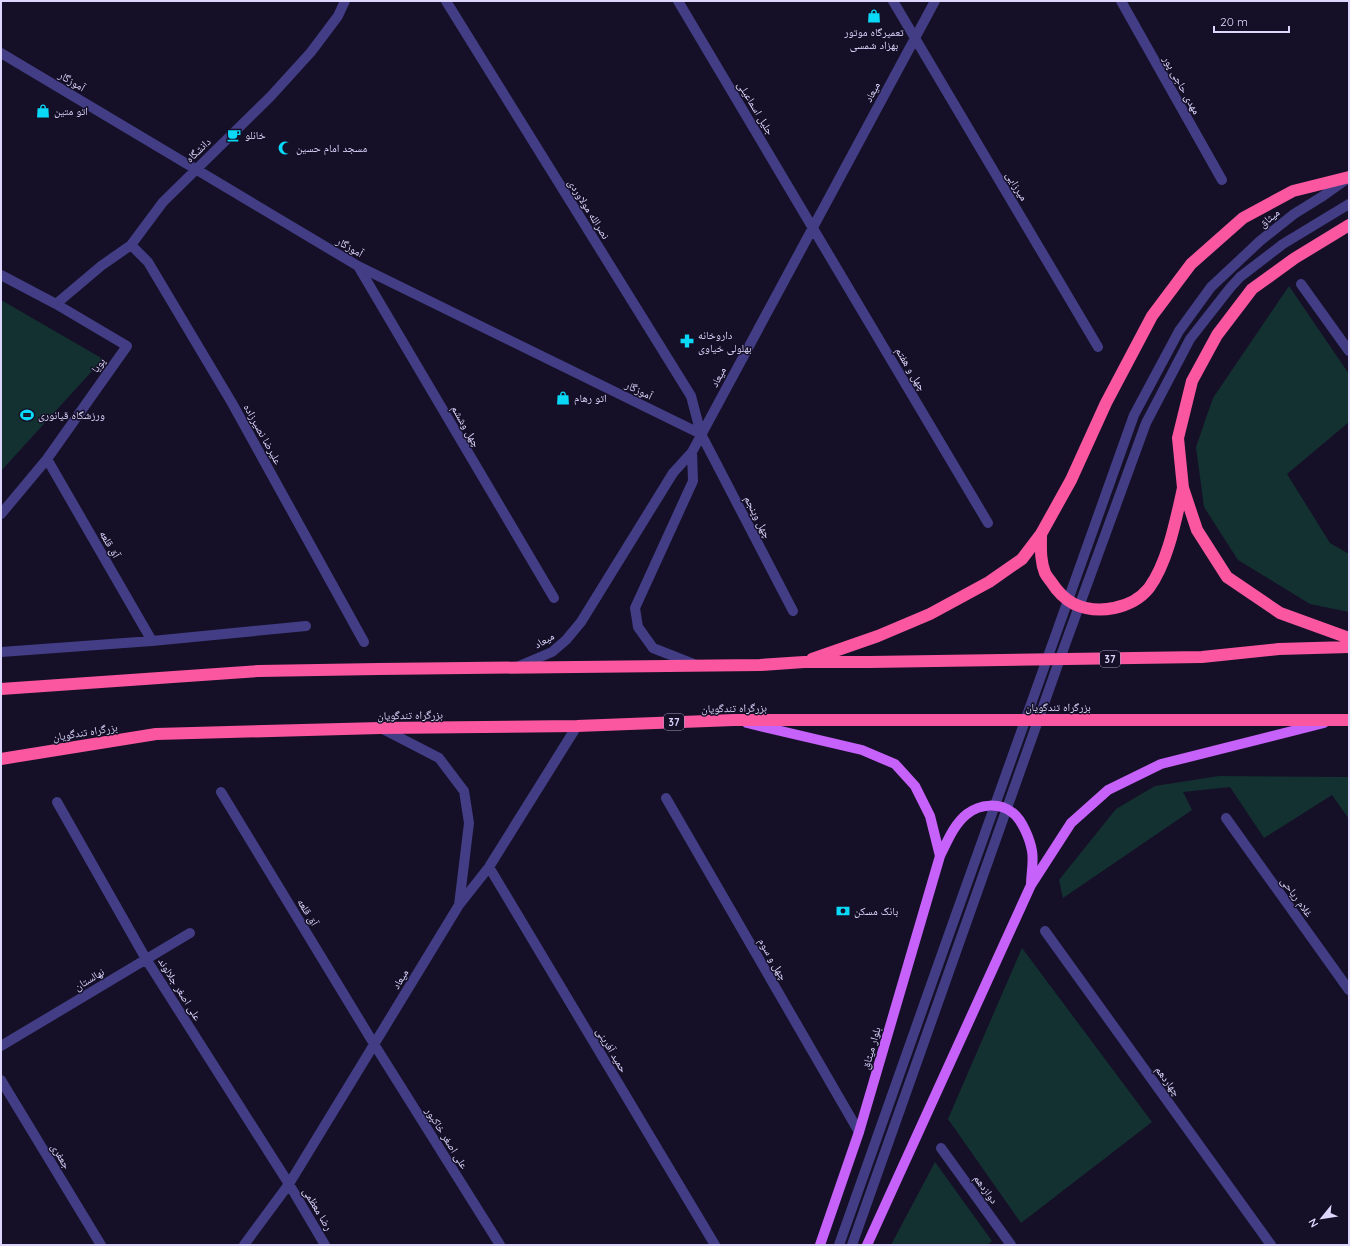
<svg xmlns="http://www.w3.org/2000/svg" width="1350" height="1246" font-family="Quicksand,'Noto Naskh Arabic',sans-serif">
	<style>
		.green { fill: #143131 }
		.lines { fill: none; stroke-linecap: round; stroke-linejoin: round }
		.minor { stroke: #423d84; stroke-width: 10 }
		.major { stroke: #c662fa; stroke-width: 10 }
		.highway { stroke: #fa57a0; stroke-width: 12 }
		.labels { text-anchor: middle; stroke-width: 3; stroke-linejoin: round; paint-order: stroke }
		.shield { fill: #151027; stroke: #a19bbe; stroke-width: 1 }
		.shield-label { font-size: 10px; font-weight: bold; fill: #ddd7fe }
		.poi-label { font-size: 11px; fill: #ddd7fe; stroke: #151027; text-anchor: start }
		.street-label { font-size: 11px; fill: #ddd7fe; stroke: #151027 }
	</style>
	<rect width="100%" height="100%" fill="#151027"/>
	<!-- green -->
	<path class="green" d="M1289,286L1349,374V422L1287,474L1330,543L1349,554V612L1310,604L1238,560L1204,507L1196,447L1213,398Z
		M1,300L103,359L1,471Z
		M1219,776L1349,777V819L1332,795L1264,838L1230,787L1183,792L1192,810L1063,898L1059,880L1116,809L1155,786Z
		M1022,948L1152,1122L1021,1223L948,1119Z
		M935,1162L992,1241L987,1245H891Z"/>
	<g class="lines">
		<!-- minor -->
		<path class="minor" d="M446,1L691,396L701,434L793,611
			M678,1L988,523
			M893,1L1098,347
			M1121,1L1222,180
			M1,53L358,266L701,434
			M131,245L148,262L232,403L364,642
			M358,266L554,598
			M1,275L56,304L127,346L47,459L1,514
			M1301,284L1349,351
			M56,304L101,266L131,245L163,202L271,96L311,52L338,16L345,1
			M692,452L693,481L635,608L638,627L653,648L696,665
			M47,459L152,641
			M1,652L152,641L306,626
			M519,666L552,652L566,640L581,622L673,473L692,452L935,1
			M381,728L439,758L464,791L469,823L459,905
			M221,792L374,1044L500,1245
			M666,798L859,1132
			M57,802L146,959L289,1184L325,1245
			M1226,818L1349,990
			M489,867L715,1245
			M1045,931L1271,1245
			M1,1046L190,933
			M1,1080L101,1245
			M941,1148L1011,1245
			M244,1245L289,1184L459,905L489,867L577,726
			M839,1245L943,951L1134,415L1179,331L1211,287L1260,241L1294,214L1323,196L1347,179
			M852,1245L1062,653L1146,423L1190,339L1230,288L1240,277L1283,244L1349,204"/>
		<!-- major -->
		<path class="major" d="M747,723L862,750L895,764L915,786L930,816L940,856
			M820,1245L859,1132L940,856C947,842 954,824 967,814C980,804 999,802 1013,813C1022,820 1030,839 1032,851C1034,861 1031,874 1031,885
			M867,1245L1031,885L1071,823L1108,790L1161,764L1324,723"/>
		<!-- highway -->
		<path class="highway" d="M1349,225L1295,258L1252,289L1217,335L1192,381L1178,438L1183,488L1197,530L1227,577L1280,613L1349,638
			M1041,534C1041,548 1040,560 1045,573C1047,577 1050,580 1052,583C1057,591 1065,599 1074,604C1098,615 1132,609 1149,588C1168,562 1176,519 1183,488
			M812,659L878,636L930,614L989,582L1022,559L1041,534L1071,480L1106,403L1152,316L1191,264L1243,218L1293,191L1349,177
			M1,689L258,671L378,669L760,665L804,662H870L1202,657L1279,649L1349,647
			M1,759L156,734L380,728L577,726L734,720H1349"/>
	</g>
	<!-- icons -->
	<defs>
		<g id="shop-bare" transform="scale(1.08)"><path d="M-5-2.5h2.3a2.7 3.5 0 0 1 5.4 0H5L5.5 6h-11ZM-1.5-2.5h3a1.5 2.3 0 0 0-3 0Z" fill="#0ad8f7" stroke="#151027" stroke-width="2.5" paint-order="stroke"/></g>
		<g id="cafe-bare" transform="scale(1.08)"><path d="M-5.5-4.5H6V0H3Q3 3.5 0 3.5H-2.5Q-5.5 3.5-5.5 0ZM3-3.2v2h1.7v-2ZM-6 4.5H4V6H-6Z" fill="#0ad8f7" stroke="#151027" stroke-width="2.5" paint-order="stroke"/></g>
		<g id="mosque-bare" transform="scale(1.08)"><path d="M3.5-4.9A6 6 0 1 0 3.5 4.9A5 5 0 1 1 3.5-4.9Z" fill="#0ad8f7" stroke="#151027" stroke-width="2.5" paint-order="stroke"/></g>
		<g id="pharmacy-bare" transform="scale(1.08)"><path d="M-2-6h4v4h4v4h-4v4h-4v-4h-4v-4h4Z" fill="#0ad8f7" stroke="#151027" stroke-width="2.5" paint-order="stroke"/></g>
		<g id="stadium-bare" transform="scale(1.08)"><path d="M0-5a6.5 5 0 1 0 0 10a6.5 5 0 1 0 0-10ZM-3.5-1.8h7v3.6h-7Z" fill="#0ad8f7" stroke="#151027" stroke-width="2.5" paint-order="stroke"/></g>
		<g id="bank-bare" transform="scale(1.08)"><path d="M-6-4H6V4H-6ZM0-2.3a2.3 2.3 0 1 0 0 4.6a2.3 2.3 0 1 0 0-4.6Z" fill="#0ad8f7" stroke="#151027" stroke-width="2.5" paint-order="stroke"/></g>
	</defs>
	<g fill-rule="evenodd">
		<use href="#shop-bare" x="874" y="16"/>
		<use href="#shop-bare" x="43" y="111"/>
		<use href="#cafe-bare" x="234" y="135"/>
		<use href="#mosque-bare" x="285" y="148"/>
		<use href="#pharmacy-bare" x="687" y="341"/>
		<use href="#shop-bare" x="563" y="398"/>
		<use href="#stadium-bare" x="27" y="415"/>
		<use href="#bank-bare" x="843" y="911"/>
	</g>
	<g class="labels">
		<!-- shield labels -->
		<g class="shield">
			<rect x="1100" y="651" width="20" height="16" rx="3"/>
			<rect x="664" y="714" width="20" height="16" rx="3"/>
		</g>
		<g class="shield-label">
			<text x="1110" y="663">37</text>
			<text x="674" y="726">37</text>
		</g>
		<!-- poi labels -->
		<g class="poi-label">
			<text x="874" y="36" text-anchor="middle">تعمیرگاه موتور<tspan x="874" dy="13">بهزاد شمسی</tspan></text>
			<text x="54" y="115">اتو متین</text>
			<text x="245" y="139">خانلو</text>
			<text x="296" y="152">مسجد امام حسین</text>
			<text x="698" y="339">داروخانه<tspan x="698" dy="13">بهلولی خیاوی</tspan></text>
			<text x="574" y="402">اتو رهام</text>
			<text x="38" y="419">ورزشگاه قیانوری</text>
			<text x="854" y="915">بانک مسکن</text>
		</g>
		<!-- street labels -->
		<g class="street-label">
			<text transform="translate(72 81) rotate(31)" y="4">آموزگار</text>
			<text transform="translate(1182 85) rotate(61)" y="4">مهدی حاجی پور</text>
			<text transform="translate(872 92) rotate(-62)" y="4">میعاد</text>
			<text transform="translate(756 108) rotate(59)" y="4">جلیل اسماعیلی</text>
			<text transform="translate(198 150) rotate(-44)" y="4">دانشگاه</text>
			<text transform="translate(1017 186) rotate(59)" y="4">میرزایی</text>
			<text transform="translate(589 209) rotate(58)" y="4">نصرالله مولاوردی</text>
			<text transform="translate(1269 218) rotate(-39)" y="4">میثاق</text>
			<text transform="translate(350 247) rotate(30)" y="4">آموزگار</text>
			<text transform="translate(98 365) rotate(-54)" y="4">پویا</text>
			<text transform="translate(911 369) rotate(59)" y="4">چهل و هفتم</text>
			<text transform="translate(718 377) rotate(-62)" y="4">میعاد</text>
			<text transform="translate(639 390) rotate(26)" y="4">آموزگار</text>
			<text transform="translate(466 426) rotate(60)" y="4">چهل وششم</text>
			<text transform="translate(263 434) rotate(61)" y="4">علیرضا نصیرزاده</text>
			<text transform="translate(758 517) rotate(63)" y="4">چهل وپنجم</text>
			<text transform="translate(110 544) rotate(60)" y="4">آق قلعه</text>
			<text transform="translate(544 640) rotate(-31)" y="4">میعاد</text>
			<text x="1058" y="711">بزرگراه تندگویان</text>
			<text transform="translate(734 708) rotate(-1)" y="4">بزرگراه تندگویان</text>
			<text transform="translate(410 715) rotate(-1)" y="4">بزرگراه تندگویان</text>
			<text transform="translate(85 732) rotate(-9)" y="4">بزرگراه تندگویان</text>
			<text transform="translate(1297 897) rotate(54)" y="4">غلام ریاحی</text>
			<text transform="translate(308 912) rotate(59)" y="4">آق قلعه</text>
			<text transform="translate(773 959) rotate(60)" y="4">چهل و سوم</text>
			<text transform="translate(89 979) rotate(-31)" y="4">نهالستان</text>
			<text transform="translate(400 979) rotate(-59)" y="4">میعاد</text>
			<text transform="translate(180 989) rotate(58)" y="4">علی اصغر جلالوند</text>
			<text transform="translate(871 1048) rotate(-74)" y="4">بلوار میثاق</text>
			<text transform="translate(612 1050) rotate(59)" y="4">حمید آفرینی</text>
			<text transform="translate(1168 1081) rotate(54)" y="4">چهاردهم</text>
			<text transform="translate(447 1138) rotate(58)" y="4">علی اصغر خاکپور</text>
			<text transform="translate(61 1156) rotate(59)" y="4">جعفری</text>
			<text transform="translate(986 1189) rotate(54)" y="4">دوازدهم</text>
			<text transform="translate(318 1209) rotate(59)" y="4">رضا معظمی</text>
		</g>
	</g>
	<!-- border -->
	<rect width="1350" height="1246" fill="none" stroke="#ddd7fe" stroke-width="4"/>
	<!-- north arrow -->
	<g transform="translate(1322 1218) rotate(240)" stroke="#151027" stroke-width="3" paint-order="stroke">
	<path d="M0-3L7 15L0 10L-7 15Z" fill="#ddd7fe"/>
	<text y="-6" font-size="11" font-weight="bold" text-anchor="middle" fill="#ddd7fe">N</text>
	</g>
	<!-- scale -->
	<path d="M1214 26v6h75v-6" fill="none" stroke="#ddd7fe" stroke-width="2"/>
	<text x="1220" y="26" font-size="12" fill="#ddd7fe" stroke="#151027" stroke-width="3" paint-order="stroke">20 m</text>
</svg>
